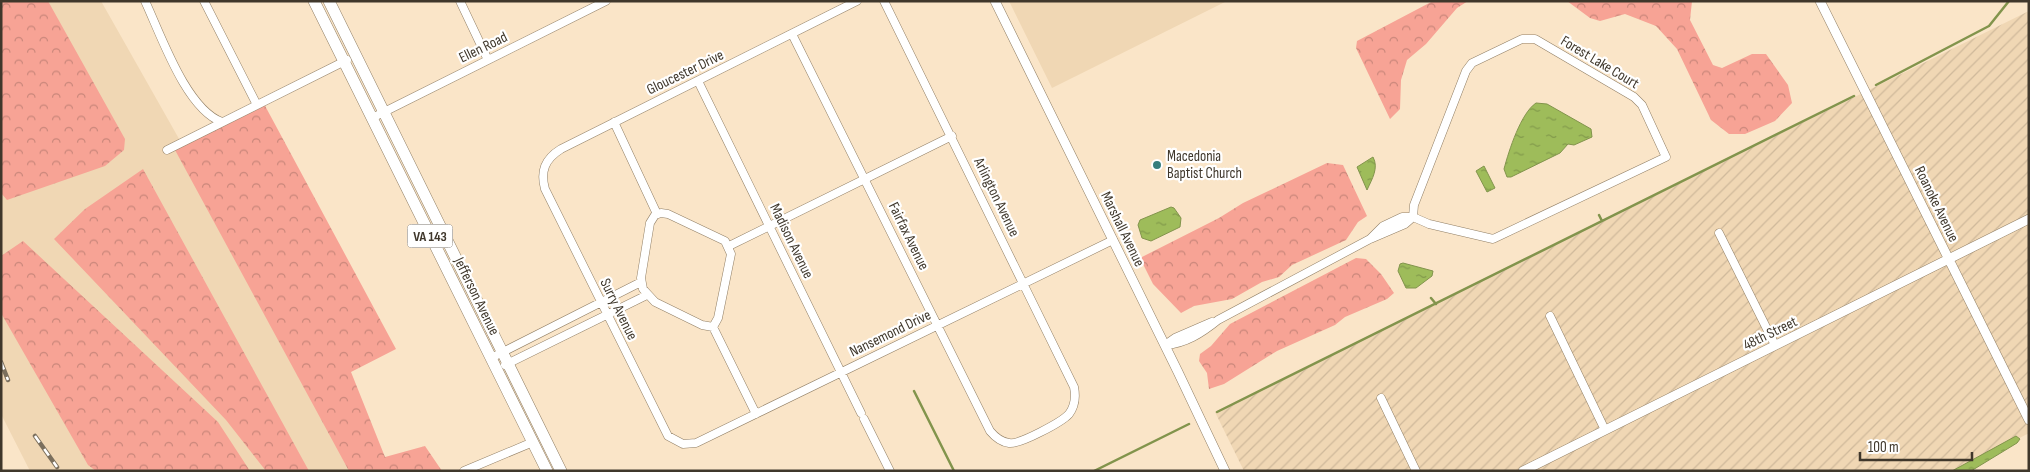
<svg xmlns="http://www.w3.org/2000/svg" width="2030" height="472" font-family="'Sofia Sans Condensed',sans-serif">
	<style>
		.built { fill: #f0d7b4 }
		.industrial { fill: url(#industrial-furrows) }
		.forest { fill: url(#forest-crowns) }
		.water { fill: url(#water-ripples); stroke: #82944c }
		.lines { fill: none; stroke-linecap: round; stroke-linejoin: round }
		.stream { stroke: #82944c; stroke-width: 2.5 }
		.minor-casing { stroke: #917f65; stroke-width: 9 }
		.tertiary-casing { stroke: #917f65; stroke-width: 10 }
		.primary-casing { stroke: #917f65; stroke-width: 12 }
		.minor { stroke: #fff; stroke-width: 8 }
		.tertiary { stroke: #fff; stroke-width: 9 }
		.primary { stroke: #fff; stroke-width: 11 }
		.rail-casing { stroke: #7b6f5d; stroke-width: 4.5 }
		.rail { stroke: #fff; stroke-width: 2.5; stroke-dasharray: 8; stroke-linecap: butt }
		.poi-dot { fill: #357e7d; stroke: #fff; stroke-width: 2 }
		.labels { text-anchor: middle; stroke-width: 4.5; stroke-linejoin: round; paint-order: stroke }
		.shield { fill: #fff; stroke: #79736b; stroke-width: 1 }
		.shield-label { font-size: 14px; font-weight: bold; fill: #3f372b }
		.street-label { font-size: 15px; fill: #3f372b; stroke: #fff }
		.poi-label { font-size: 15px; fill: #3f372b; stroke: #fff; text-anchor: start }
	</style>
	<defs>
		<pattern id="industrial-furrows" width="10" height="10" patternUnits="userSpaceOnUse" patternTransform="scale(1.25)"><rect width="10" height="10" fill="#f0d7b4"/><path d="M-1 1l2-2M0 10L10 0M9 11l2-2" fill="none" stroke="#cfb99b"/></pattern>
		<pattern id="forest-crowns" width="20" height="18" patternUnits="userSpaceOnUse" patternTransform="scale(1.25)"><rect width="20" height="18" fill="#f7a395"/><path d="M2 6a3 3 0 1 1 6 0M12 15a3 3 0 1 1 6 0" fill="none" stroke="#c9867a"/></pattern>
		<pattern id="water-ripples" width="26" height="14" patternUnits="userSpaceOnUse" patternTransform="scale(1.25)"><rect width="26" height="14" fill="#9ebc5a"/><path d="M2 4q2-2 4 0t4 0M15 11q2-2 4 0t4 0" fill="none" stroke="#829a4b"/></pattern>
	</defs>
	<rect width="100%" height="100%" fill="#fae5c8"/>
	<!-- built -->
	<path class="built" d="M1,1H101L281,319L385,471H30L1,414Z
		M1009,1H1227L1052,88Z"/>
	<!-- industrial -->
	<path class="industrial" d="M2029,11V433L1958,471H1244L1215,412Z"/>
	<!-- forest -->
	<path class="forest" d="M1,1H48L125,139L124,150L105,166L7,200L1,193Z
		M1433,1H1468L1457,8L1426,44L1407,60L1401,80L1400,109L1390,119L1356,48L1357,41Z
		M1567,1H1692L1690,20L1713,65L1722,68L1752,54H1766L1788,85L1792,103L1775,121L1745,134H1729L1711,120L1677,49L1656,26L1625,14L1600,21L1590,18Z
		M263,102L396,349L351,372L385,457L425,446L442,471H349L175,150Z
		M1327,163L1343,165L1367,216L1358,222L1346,240L1292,265L1279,277L1262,282L1232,299L1194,306L1181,313L1153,284L1140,258L1219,218L1243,203Z
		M143,169L309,471H266L226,420L54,239L85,209Z
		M23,241L218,422L250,471H96L88,465L1,313V256Z
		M1356,258L1366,259L1381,274L1394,293L1387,299L1345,317L1335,325L1277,351L1224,384L1209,389L1207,373L1199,361L1200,354L1211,346L1230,324Z"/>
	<!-- water -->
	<path class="water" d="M1536,103L1547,104L1591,129L1592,137L1574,145L1568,144L1560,153L1511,177H1507L1504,169C1509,150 1521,113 1536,103Z
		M1373,157C1379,168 1372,179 1367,190L1357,167Z
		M1484,166L1495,188L1487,192L1476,171Z
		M1171,207L1174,208L1181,218L1180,227L1151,241L1142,238L1138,225L1140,220Z
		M1403,263L1433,271L1432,276L1416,288H1406L1398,271L1400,264Z
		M2016,436L2020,439L2017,443L1971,471H1952Z"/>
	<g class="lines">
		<!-- stream -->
		<path class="stream" d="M1876,85L1989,26L2009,1
			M1599,215L1602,221
			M1431,298L1436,304
			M914,391L954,471
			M1217,412L1854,96
			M1094,471L1189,424"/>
		<!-- minor casing -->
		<g class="minor-casing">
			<path id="minor" d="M145,1C161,35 186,109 222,122
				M204,1L257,105
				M460,1L488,60
				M857,1L561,149C545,159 540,171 545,189L668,436L683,444L696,443L1113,240
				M792,34L990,431C995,437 1001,442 1009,443C1019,445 1062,422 1069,414C1075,406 1076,397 1074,387L884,1
				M698,81L861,413
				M372,118L606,1
				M614,122L657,214
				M167,150L347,60
				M661,213L668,214L725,241L731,254L718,318L713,327L702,325L655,302L643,289L641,278L650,223L655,215Z
				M1719,233L1775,345
				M729,246L952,136
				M1550,316L1605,430
				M713,327L756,414
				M1165,345C1185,344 1202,333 1218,320L1370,239L1405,224L1413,217L1414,205L1466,71L1472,63L1522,39H1535L1634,97L1642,105L1666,157L1493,239L1429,224L1413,217H1402L1383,226L1370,239
				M1165,345L1175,338L1212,322
				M491,358L641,282
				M505,365L647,295
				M1381,398L1416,471
				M864,419L890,471
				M464,471L533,442"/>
		</g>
		<!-- tertiary casing -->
		<g class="tertiary-casing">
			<path id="tertiary" d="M995,1L1178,372L1225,471
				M1820,1L2029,420
				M1523,471L2029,219"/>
		</g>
		<!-- primary casing -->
		<g class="primary-casing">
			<path id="primary" d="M314,1L547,471
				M329,1L561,471"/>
		</g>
		<!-- minor -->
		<use href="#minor" class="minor"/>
		<!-- tertiary -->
		<use href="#tertiary" class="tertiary"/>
		<!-- primary -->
		<use href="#primary" class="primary"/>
		<!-- rail casing -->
		<g class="rail-casing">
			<path id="rail" d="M1,362L8,380
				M35,436L57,467"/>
		</g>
		<!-- rail -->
		<use href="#rail" class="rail"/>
	</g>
	<!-- markers -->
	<circle class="poi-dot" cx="1157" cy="165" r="5"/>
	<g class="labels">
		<!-- shield labels -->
		<rect class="shield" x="407.5" y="224.5" width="45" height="23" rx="4"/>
		<g class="shield-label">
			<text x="430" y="241">VA 143</text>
		</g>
		<!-- street labels -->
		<g class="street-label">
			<text transform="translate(483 47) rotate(-26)" y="5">Ellen Road</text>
			<text transform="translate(1600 62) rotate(31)" y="5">Forest Lake Court</text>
			<text transform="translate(685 72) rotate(-26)" y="5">Gloucester Drive</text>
			<text transform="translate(997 197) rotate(64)" y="5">Arlington Avenue</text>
			<text transform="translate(1937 204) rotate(64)" y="5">Roanoke Avenue</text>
			<text transform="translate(1123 229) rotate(64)" y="5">Marshall Avenue</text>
			<text transform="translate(909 236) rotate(64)" y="5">Fairfax Avenue</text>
			<text transform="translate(792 241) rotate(64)" y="5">Madison Avenue</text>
			<text transform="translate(477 296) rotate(64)" y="5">Jefferson Avenue</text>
			<text transform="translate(619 309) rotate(64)" y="5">Surry Avenue</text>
			<text transform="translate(890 333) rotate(-26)" y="5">Nansemond Drive</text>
			<text transform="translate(1770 333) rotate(-26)" y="5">48th Street</text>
		</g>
		<!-- poi labels -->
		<g class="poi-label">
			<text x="1167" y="161">Macedonia<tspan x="1167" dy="17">Baptist Church</tspan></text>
		</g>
	</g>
	<!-- border -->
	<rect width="2030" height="472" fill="none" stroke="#3f372b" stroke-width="5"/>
	<!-- scale -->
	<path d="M1860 452v8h112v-8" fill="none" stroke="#3f372b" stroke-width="2.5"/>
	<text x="1868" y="452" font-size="15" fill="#3f372b" stroke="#ffffff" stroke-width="4" paint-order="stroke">100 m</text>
</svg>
